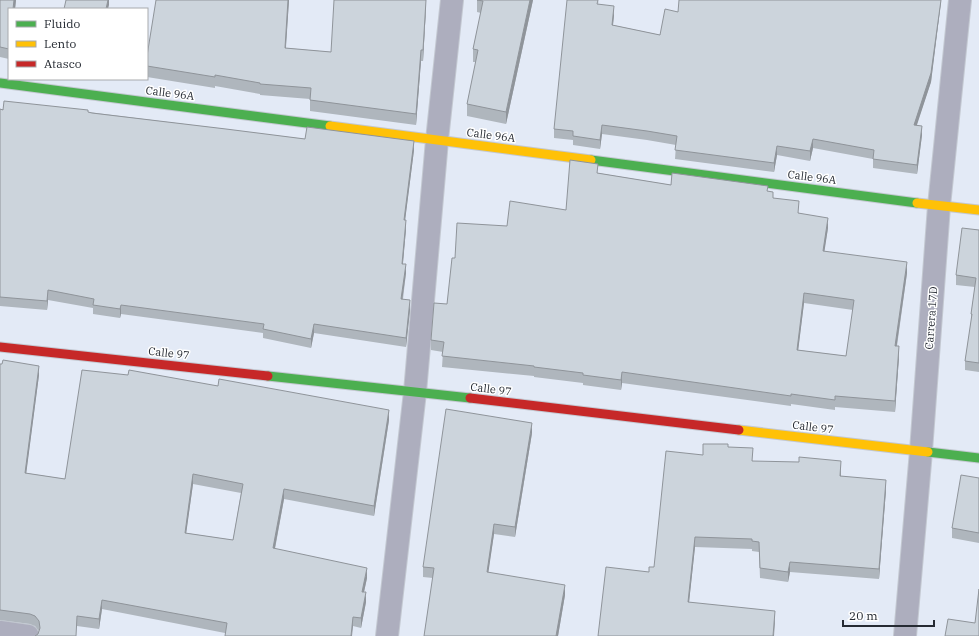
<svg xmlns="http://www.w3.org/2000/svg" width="979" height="636" font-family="'IBM Plex Serif',serif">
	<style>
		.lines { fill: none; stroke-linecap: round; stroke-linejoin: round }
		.street-casing { stroke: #c3c8d1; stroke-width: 24 }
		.fast-casing { stroke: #c3c8d1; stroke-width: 11 }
		.slow-casing { stroke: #c3c8d1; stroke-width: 11 }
		.jam-casing { stroke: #c3c8d1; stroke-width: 11 }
		.street { stroke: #adaebe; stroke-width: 22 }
		.fast { stroke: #4caf50; stroke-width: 9 }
		.slow { stroke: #ffc107; stroke-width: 9 }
		.jam { stroke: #c62828; stroke-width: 9 }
		.wall { fill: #afb6bd; fill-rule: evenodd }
		.shaded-wall { fill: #8f949a }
		.building { fill: #ccd4dc; stroke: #8f949a; fill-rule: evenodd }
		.labels { text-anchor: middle; stroke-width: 3; stroke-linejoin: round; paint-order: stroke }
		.street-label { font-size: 11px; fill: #262b33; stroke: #fff }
	</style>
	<rect width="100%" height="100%" fill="#e3eaf6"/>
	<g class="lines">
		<!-- street casing -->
		<g class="street-casing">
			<path id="street" d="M0,632L28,636
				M387,636L415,392L437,140L452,0
				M905,636L921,451L939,206L960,0"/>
		</g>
		<!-- fast casing -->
		<g class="fast-casing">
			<path id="fast" d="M0,83L330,126
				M591,160L917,203
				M268,376L470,398
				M928,452L979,458"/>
		</g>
		<!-- slow casing -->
		<g class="slow-casing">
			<path id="slow" d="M330,126L591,160
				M917,203L979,210
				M739,430L928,452"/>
		</g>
		<!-- jam casing -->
		<g class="jam-casing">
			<path id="jam" d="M0,347L268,376
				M470,398L739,430"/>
		</g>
		<!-- street -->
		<use href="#street" class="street"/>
		<!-- fast -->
		<use href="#fast" class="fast"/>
		<!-- slow -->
		<use href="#slow" class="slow"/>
		<!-- jam -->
		<use href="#jam" class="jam"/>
	</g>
	<!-- wall -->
	<path class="wall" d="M0,0H16L15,9H9V59L0,57Z
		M289,0L286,48L331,52L426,8L423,61H421L416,125L310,111V99L260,95V94L215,86V88L147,77V56Z
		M477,0H533L506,124L467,116V104L476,62H473V49L481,13L477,12Z
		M599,0L598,4L614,15L613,25L660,35L678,12L941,0L931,82L916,126L922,135L917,174L873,168V159L813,148L810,161L777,155L774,172L675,159L676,145L647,140L602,134L600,149L573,145V140L554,138V129Z
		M0,109L88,112L305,139L414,150L405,220L406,229L403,264L406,273L403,299L410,310L406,347L314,333L311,348L263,338V333L121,314L120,318L93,314V308L48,300L47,310L0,306Z
		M598,173L671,185L768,191L773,198L799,213L828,228L824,251L907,273L897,346L899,357L895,412L835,407V410L791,404V406L622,383L621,390L583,385V383L534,377V376L442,367L443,352L431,350V340L447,304L455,258L507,226L566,210ZM804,303L853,310L846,356L798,350Z
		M979,230V372L965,370V361L971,323V314L975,287L956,285V275Z
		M0,364L39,375L26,473L65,479L389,420L374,516L284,499L275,549L367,578L364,592L366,602L361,628L353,626L225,633L102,609L99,629L77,626L38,634L39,631L35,626L30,624L0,620ZM193,484L241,493L233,540L186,533Z
		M532,433L515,537L494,534L488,572L565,595L558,636H424L433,578L423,577V567Z
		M728,447L753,461L841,471V476L886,490L879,579L790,572L788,582L760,578L759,552L752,551V549L695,547L689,602L775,621L598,636L649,572L654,567L703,455Z
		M979,478V543L952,538V528Z"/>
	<!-- shaded-wall -->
	<path class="shaded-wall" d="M14,0H16L15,9H13Z
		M107,0H109V5L108,9H106Z
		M288,0H289L285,59V48Z
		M426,0V8L423,61V50Z
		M530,0H533L506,124V112Z
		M941,0V2L931,82L914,134V125Z
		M614,6V15L612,34V25Z
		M421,50V61L416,125V114Z
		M602,125V134L600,149V140Z
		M922,126V135L917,174V165Z
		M813,139V148L810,161V151Z
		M414,141V150L404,229V220Z
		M777,146V155L774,172V163Z
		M828,218V228L823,261V251Z
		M406,220V229L402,273V264Z
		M907,262V273L895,357V346Z
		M406,264V273L401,308V299Z
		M48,290V300L47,310V301Z
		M804,293V303L797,360V350Z
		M410,300V310L406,347V338Z
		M121,305V314L120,318V309Z
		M314,324V333L311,348V339Z
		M899,346V357L895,412V401Z
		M39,366V375L25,483V473Z
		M622,372V383L621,390V380Z
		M389,410V420L374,516V506Z
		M532,423V433L515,537V527Z
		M841,461V471L840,486V476Z
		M193,474V484L185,542V533Z
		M886,480V490L879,579V569Z
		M284,489V499L273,558V548Z
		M494,524V534L487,582V572Z
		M695,537V547L688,612V602Z
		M790,562V572L788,582V572Z
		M367,568V578L362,601V592Z
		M565,585V595L558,636H556Z
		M366,592V602L361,628V618Z
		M102,600V609L99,629V619Z
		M775,611V621L774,636H773Z
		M353,617V626L352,636H351Z"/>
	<!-- building -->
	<path class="building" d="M0,0H14L13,9H9V49L0,47Z
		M66,0H108L106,9H64Z
		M156,0H288L285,48L331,52L334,0H426L423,50H421L416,114L310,100L311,88L260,84V83L215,75V77L147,66V56Z
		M477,0H530L506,112L467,104L478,50L473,49L483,1Z
		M567,0H598L597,4L614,6L612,25L660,35L665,9L678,12L679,0H941L931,73L914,125L922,126L917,165L873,159L874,150L813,139L810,151L777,146L774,163L675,150L677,136L647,131L602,125L600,140L573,136V131L554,129Z
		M4,101L88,110V112L92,113L226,129L305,139L307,127L414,141L404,220H406L402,264H406L401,299L410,300L406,338L314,324L311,339L263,329L264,324L121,305L120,309L93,305L94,299L48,290L47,301L0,297V109L3,110Z
		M570,160L598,164L597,173L671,185L672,173L768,186L767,191L773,192V198L799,201L798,213L828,218L823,251L907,262L895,346H899L895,401L835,396V400L791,394V396L622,372L621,380L583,375V373L534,367V366L442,356L444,342L431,340L434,303L447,304L452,258H455L457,223L507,226L510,201L566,210ZM804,293L854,300L846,356L797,350Z
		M962,228L979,230V363L965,361L972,314H971L976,278L956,275Z
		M3,360L39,366L25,473L65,479L82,370L128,375L129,370L218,386L219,379L389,410L374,506L284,489L273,548L367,568L362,592H366L361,618L353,617L351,636H225L227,623L102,600L99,619L77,616L76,636H35L38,634L40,628L39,621L35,616L30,614L0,610V364H2ZM193,474L243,484L233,540L185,533Z
		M446,409L532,423L515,527L494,524L487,572L565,585L556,636H424L434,568L423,567Z
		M703,444H728V447L753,448L752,461L799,462V457L841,461L840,476L886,480L879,569L790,562L788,572L760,568L759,542L752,541V539L695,537L688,602L775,611L773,636H598L606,567L649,572V567H654L666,451L703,455Z
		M961,475L979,478V533L952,528Z
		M979,589V636H945L948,619L975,623Z"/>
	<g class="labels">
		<!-- street labels -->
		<g class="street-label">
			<text transform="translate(170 93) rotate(7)" y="4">Calle 96A</text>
			<text transform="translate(491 135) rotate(7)" y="4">Calle 96A</text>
			<text transform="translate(812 177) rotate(7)" y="4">Calle 96A</text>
			<text transform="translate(931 318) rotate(-86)" y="4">Carrera 17D</text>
			<text transform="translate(169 353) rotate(6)" y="4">Calle 97</text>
			<text transform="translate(491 389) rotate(7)" y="4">Calle 97</text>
			<text transform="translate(813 427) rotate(7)" y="4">Calle 97</text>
		</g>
	</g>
	<!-- legend -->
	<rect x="8" y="8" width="140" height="72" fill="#ffffff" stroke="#a8aaad"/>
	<rect x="16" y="21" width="20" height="6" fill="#4caf50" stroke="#a8aaad"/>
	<text x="44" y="28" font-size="12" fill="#262b33">Fluido</text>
	<rect x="16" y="41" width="20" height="6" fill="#ffc107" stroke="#a8aaad"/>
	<text x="44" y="48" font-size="12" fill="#262b33">Lento</text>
	<rect x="16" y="61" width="20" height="6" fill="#c62828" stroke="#a8aaad"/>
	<text x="44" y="68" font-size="12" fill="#262b33">Atasco</text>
	<!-- scale -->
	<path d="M843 620v6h91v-6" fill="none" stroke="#262b33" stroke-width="2"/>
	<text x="849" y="620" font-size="12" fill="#262b33" stroke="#ffffff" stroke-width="3" paint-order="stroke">20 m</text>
</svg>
